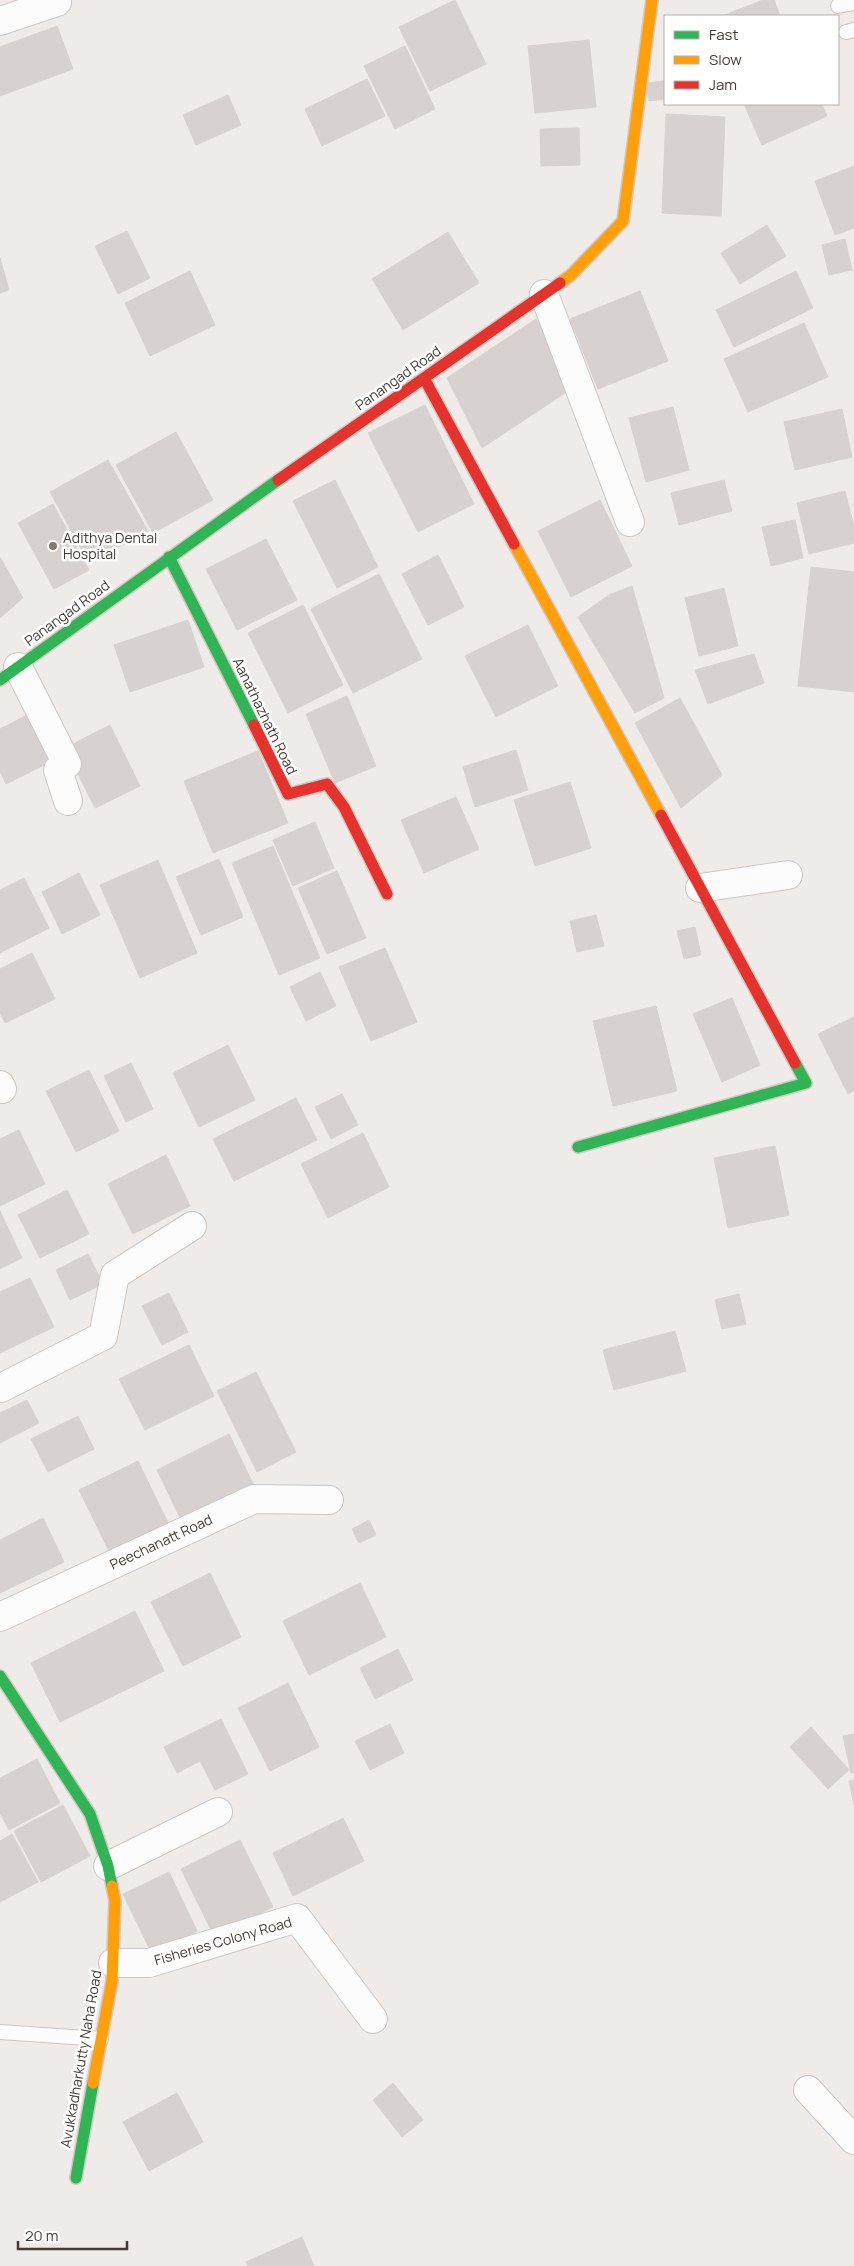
<svg xmlns="http://www.w3.org/2000/svg" width="854" height="2266" font-family="Manrope,sans-serif">
	<style>
		.building { fill: #d7d2cf; stroke: #d7d2ce }
		.lines { fill: none; stroke-linecap: round; stroke-linejoin: round }
		.lane-casing { stroke: #cbc7c4; stroke-width: 16 }
		.street-casing { stroke: #cbc7c4; stroke-width: 30 }
		.fast-casing { stroke: #d0c8c1; stroke-width: 14 }
		.slow-casing { stroke: #d0c8c1; stroke-width: 14 }
		.jam-casing { stroke: #d0c8c1; stroke-width: 14 }
		.lane { stroke: #fdfcfc; stroke-width: 14 }
		.street { stroke: #fdfcfc; stroke-width: 28 }
		.fast { stroke: #30b455; stroke-width: 11 }
		.slow { stroke: #ff9f0a; stroke-width: 11 }
		.jam { stroke: #e5322d; stroke-width: 11 }
		.poi-dot { fill: #807974; stroke: #fff; stroke-width: 2 }
		.labels { text-anchor: middle; stroke-width: 5; stroke-linejoin: round; paint-order: stroke }
		.street-label { font-size: 14px; fill: #443b35; stroke: #fff }
		.poi-label { font-size: 14px; fill: #443b35; stroke: #fff; text-anchor: start }
	</style>
	<rect width="100%" height="100%" fill="#efebe8"/>
	<!-- building -->
	<path class="building" d="M455,0L486,64L430,91L399,27Z
		M763,0H774L780,16H722Z
		M57,26L73,69L0,96V47Z
		M589,40L596,107L535,113L528,46Z
		M405,46L435,109L395,129L364,66Z
		M367,79L385,116L322,146L305,109Z
		M664,81L665,99L649,101L646,83Z
		M228,95L241,125L196,145L183,115Z
		M744,104H822L827,116L762,145Z
		M666,114L725,117L721,216L662,213Z
		M579,128L580,165L541,166L540,129Z
		M854,166V228L835,235L815,181Z
		M767,225L786,256L740,284L721,253Z
		M127,231L150,278L118,294L95,246Z
		M448,232L479,283L403,330L372,279Z
		M845,239L852,270L829,275L822,245Z
		M0,258L9,290L0,293Z
		M190,271L215,325L150,356L125,303Z
		M796,271L813,308L734,347L716,310Z
		M640,291L668,361L598,389L570,319Z
		M536,319L574,387L482,448L447,378Z
		M804,323L828,377L748,412L724,359Z
		M425,405L474,504L418,532L368,433Z
		M673,407L689,470L646,482L629,418Z
		M842,409L852,457L795,470L784,422Z
		M176,432L213,500L153,533L116,465Z
		M108,460L148,531L89,563L50,492Z
		M335,480L378,567L337,588L293,501Z
		M724,480L732,511L679,525L671,493Z
		M845,491L854,527V543L809,554L797,503Z
		M600,500L632,566L571,597L538,531Z
		M53,504L89,570L54,589L18,523Z
		M795,520L803,558L771,566L762,527Z
		M266,539L297,600L237,630L206,569Z
		M438,555L464,607L428,625L402,574Z
		M0,557L23,598L0,618Z
		M811,567L854,572V692L798,686Z
		M379,574L422,659L353,693L311,609Z
		M632,586L664,698L635,713L578,617L609,595Z
		M724,588L738,646L699,656L685,598Z
		M303,605L343,685L288,713L248,633Z
		M188,620L204,667L130,692L114,645Z
		M528,625L558,686L496,717L465,656Z
		M754,654L764,683L708,704L695,670Z
		M347,696L376,766L335,783L306,714Z
		M680,698L722,775L681,808L635,723Z
		M33,712L56,759L6,784L0,771V729Z
		M110,725L140,786L95,808L65,748Z
		M516,750L528,790L475,807L463,767Z
		M258,751L288,823L213,853L184,781Z
		M570,782L591,848L535,866L514,800Z
		M456,797L479,849L424,873L401,820Z
		M315,822L334,868L293,886L273,840Z
		M273,846L320,958L279,975L232,863Z
		M219,859L243,917L201,935L176,877Z
		M158,860L197,953L140,978L100,885Z
		M337,871L366,938L327,954L298,888Z
		M79,873L100,915L62,934L42,892Z
		M24,878L49,928L0,953V890Z
		M596,915L604,946L577,952L570,921Z
		M695,927L701,955L684,959L677,931Z
		M385,948L417,1022L371,1041L339,967Z
		M32,953L55,999L5,1023L0,1013V969Z
		M320,972L336,1006L306,1021L290,987Z
		M732,998L760,1065L722,1082L693,1014Z
		M656,1006L677,1091L613,1106L593,1021Z
		M854,1017V1091L848,1094L818,1034Z
		M228,1045L255,1100L199,1127L173,1073Z
		M131,1063L153,1109L126,1122L104,1076Z
		M89,1070L119,1131L76,1152L46,1091Z
		M342,1094L358,1125L331,1139L315,1107Z
		M296,1098L317,1140L234,1181L213,1139Z
		M19,1130L45,1184L0,1206V1139Z
		M363,1133L389,1187L328,1218L301,1164Z
		M775,1146L789,1215L728,1228L714,1158Z
		M166,1155L190,1206L133,1234L108,1184Z
		M67,1190L89,1234L40,1258L18,1215Z
		M0,1211L22,1258L0,1269Z
		M88,1254L103,1284L70,1300L56,1270Z
		M30,1278L54,1327L0,1353V1292Z
		M169,1293L188,1332L162,1345L142,1306Z
		M739,1294L746,1324L722,1329L715,1300Z
		M675,1331L686,1371L614,1390L603,1350Z
		M189,1345L214,1396L145,1430L119,1379Z
		M256,1372L296,1452L257,1472L217,1391Z
		M27,1400L39,1423L0,1443V1413Z
		M78,1416L94,1449L48,1472L31,1439Z
		M229,1434L256,1490L184,1526L157,1470Z
		M138,1461L170,1527L111,1555L79,1490Z
		M43,1518L64,1562L0,1593V1540Z
		M369,1520L376,1535L359,1543L352,1529Z
		M210,1573L241,1637L183,1666L151,1602Z
		M360,1583L386,1637L309,1675L283,1621Z
		M135,1611L164,1671L60,1722L31,1663Z
		M398,1649L413,1680L375,1699L360,1668Z
		M288,1683L319,1747L270,1771L238,1708Z
		M221,1719L248,1774L215,1790L200,1761L177,1773L164,1747Z
		M390,1724L404,1753L370,1770L355,1741Z
		M811,1727L849,1770L828,1789L790,1747Z
		M854,1734V1773H851L843,1736Z
		M37,1759L60,1803L9,1830L0,1813V1778Z
		M854,1780V1805L849,1781Z
		M63,1805L90,1856L41,1882L14,1831Z
		M343,1818L364,1861L293,1896L273,1853Z
		M12,1834L38,1882L0,1902V1841Z
		M240,1840L273,1907L214,1936L181,1869Z
		M169,1872L197,1931L152,1954L123,1894Z
		M393,2083L423,2120L402,2137L373,2100Z
		M177,2093L203,2142L149,2171L123,2122Z
		M302,2237L314,2266H248L246,2262Z"/>
	<g class="lines">
		<!-- lane casing -->
		<g class="lane-casing">
			<path id="lane" d="M838,6L853,3
				M846,32L854,30
				M0,2032L101,2039"/>
		</g>
		<!-- street casing -->
		<g class="street-casing">
			<path id="street" d="M0,21L57,2
				M544,294L630,522
				M18,667L67,764L58,770L68,801
				M700,888L788,875
				M0,1085L2,1089
				M0,1387L1,1388L103,1336L115,1275L192,1226
				M0,1617L254,1499L329,1500
				M108,1866L218,1812
				M113,1963H149L297,1918L373,2019
				M808,2090L854,2140"/>
		</g>
		<!-- fast casing -->
		<g class="fast-casing">
			<path id="fast" d="M169,557L254,725
				M0,680L278,480
				M578,1147L806,1083L795,1063
				M0,1676L90,1814L108,1866L112,1886
				M76,2178L93,2083"/>
		</g>
		<!-- slow casing -->
		<g class="slow-casing">
			<path id="slow" d="M560,283L571,275L623,221L652,0
				M514,544L661,815
				M93,2083L112,1981L115,1901L112,1886"/>
		</g>
		<!-- jam casing -->
		<g class="jam-casing">
			<path id="jam" d="M424,378L514,544
				M278,480L560,283
				M254,725L288,794L327,784L344,807L387,894
				M661,815L795,1063"/>
		</g>
		<!-- lane -->
		<use href="#lane" class="lane"/>
		<!-- street -->
		<use href="#street" class="street"/>
		<!-- fast -->
		<use href="#fast" class="fast"/>
		<!-- slow -->
		<use href="#slow" class="slow"/>
		<!-- jam -->
		<use href="#jam" class="jam"/>
	</g>
	<!-- markers -->
	<circle class="poi-dot" cx="53" cy="546" r="5"/>
	<g class="labels">
		<!-- street labels -->
		<g class="street-label">
			<text transform="translate(398 378) rotate(-35)" y="5">Panangad Road</text>
			<text transform="translate(67 613) rotate(-36)" y="5">Panangad Road</text>
			<text transform="translate(265 716) rotate(64)" y="5">Aanathazhath Road</text>
			<text transform="translate(161 1542) rotate(-25)" y="5">Peechanatt Road</text>
			<text transform="translate(223 1941) rotate(-16)" y="5">Fisheries Colony Road</text>
			<text transform="translate(81 2059) rotate(-80)" y="5">Avukkadharkutty Naha Road</text>
		</g>
		<!-- poi labels -->
		<g class="poi-label">
			<text x="63" y="543">Adithya Dental<tspan x="63" dy="16">Hospital</tspan></text>
		</g>
	</g>
	<!-- legend -->
	<rect x="664" y="15" width="175" height="90" fill="#ffffff" stroke="#b4b1ae"/>
	<rect x="674" y="31" width="25" height="8" fill="#30b455" stroke="#b4b1ae"/>
	<text x="709" y="40" font-size="15" fill="#443b35">Fast</text>
	<rect x="674" y="56" width="25" height="8" fill="#ff9f0a" stroke="#b4b1ae"/>
	<text x="709" y="65" font-size="15" fill="#443b35">Slow</text>
	<rect x="674" y="81" width="25" height="8" fill="#e5322d" stroke="#b4b1ae"/>
	<text x="709" y="90" font-size="15" fill="#443b35">Jam</text>
	<!-- scale -->
	<path d="M18 2241v8h109v-8" fill="none" stroke="#443b35" stroke-width="2.5"/>
	<text x="25" y="2241" font-size="15" fill="#443b35" stroke="#ffffff" stroke-width="4" paint-order="stroke">20 m</text>
</svg>
